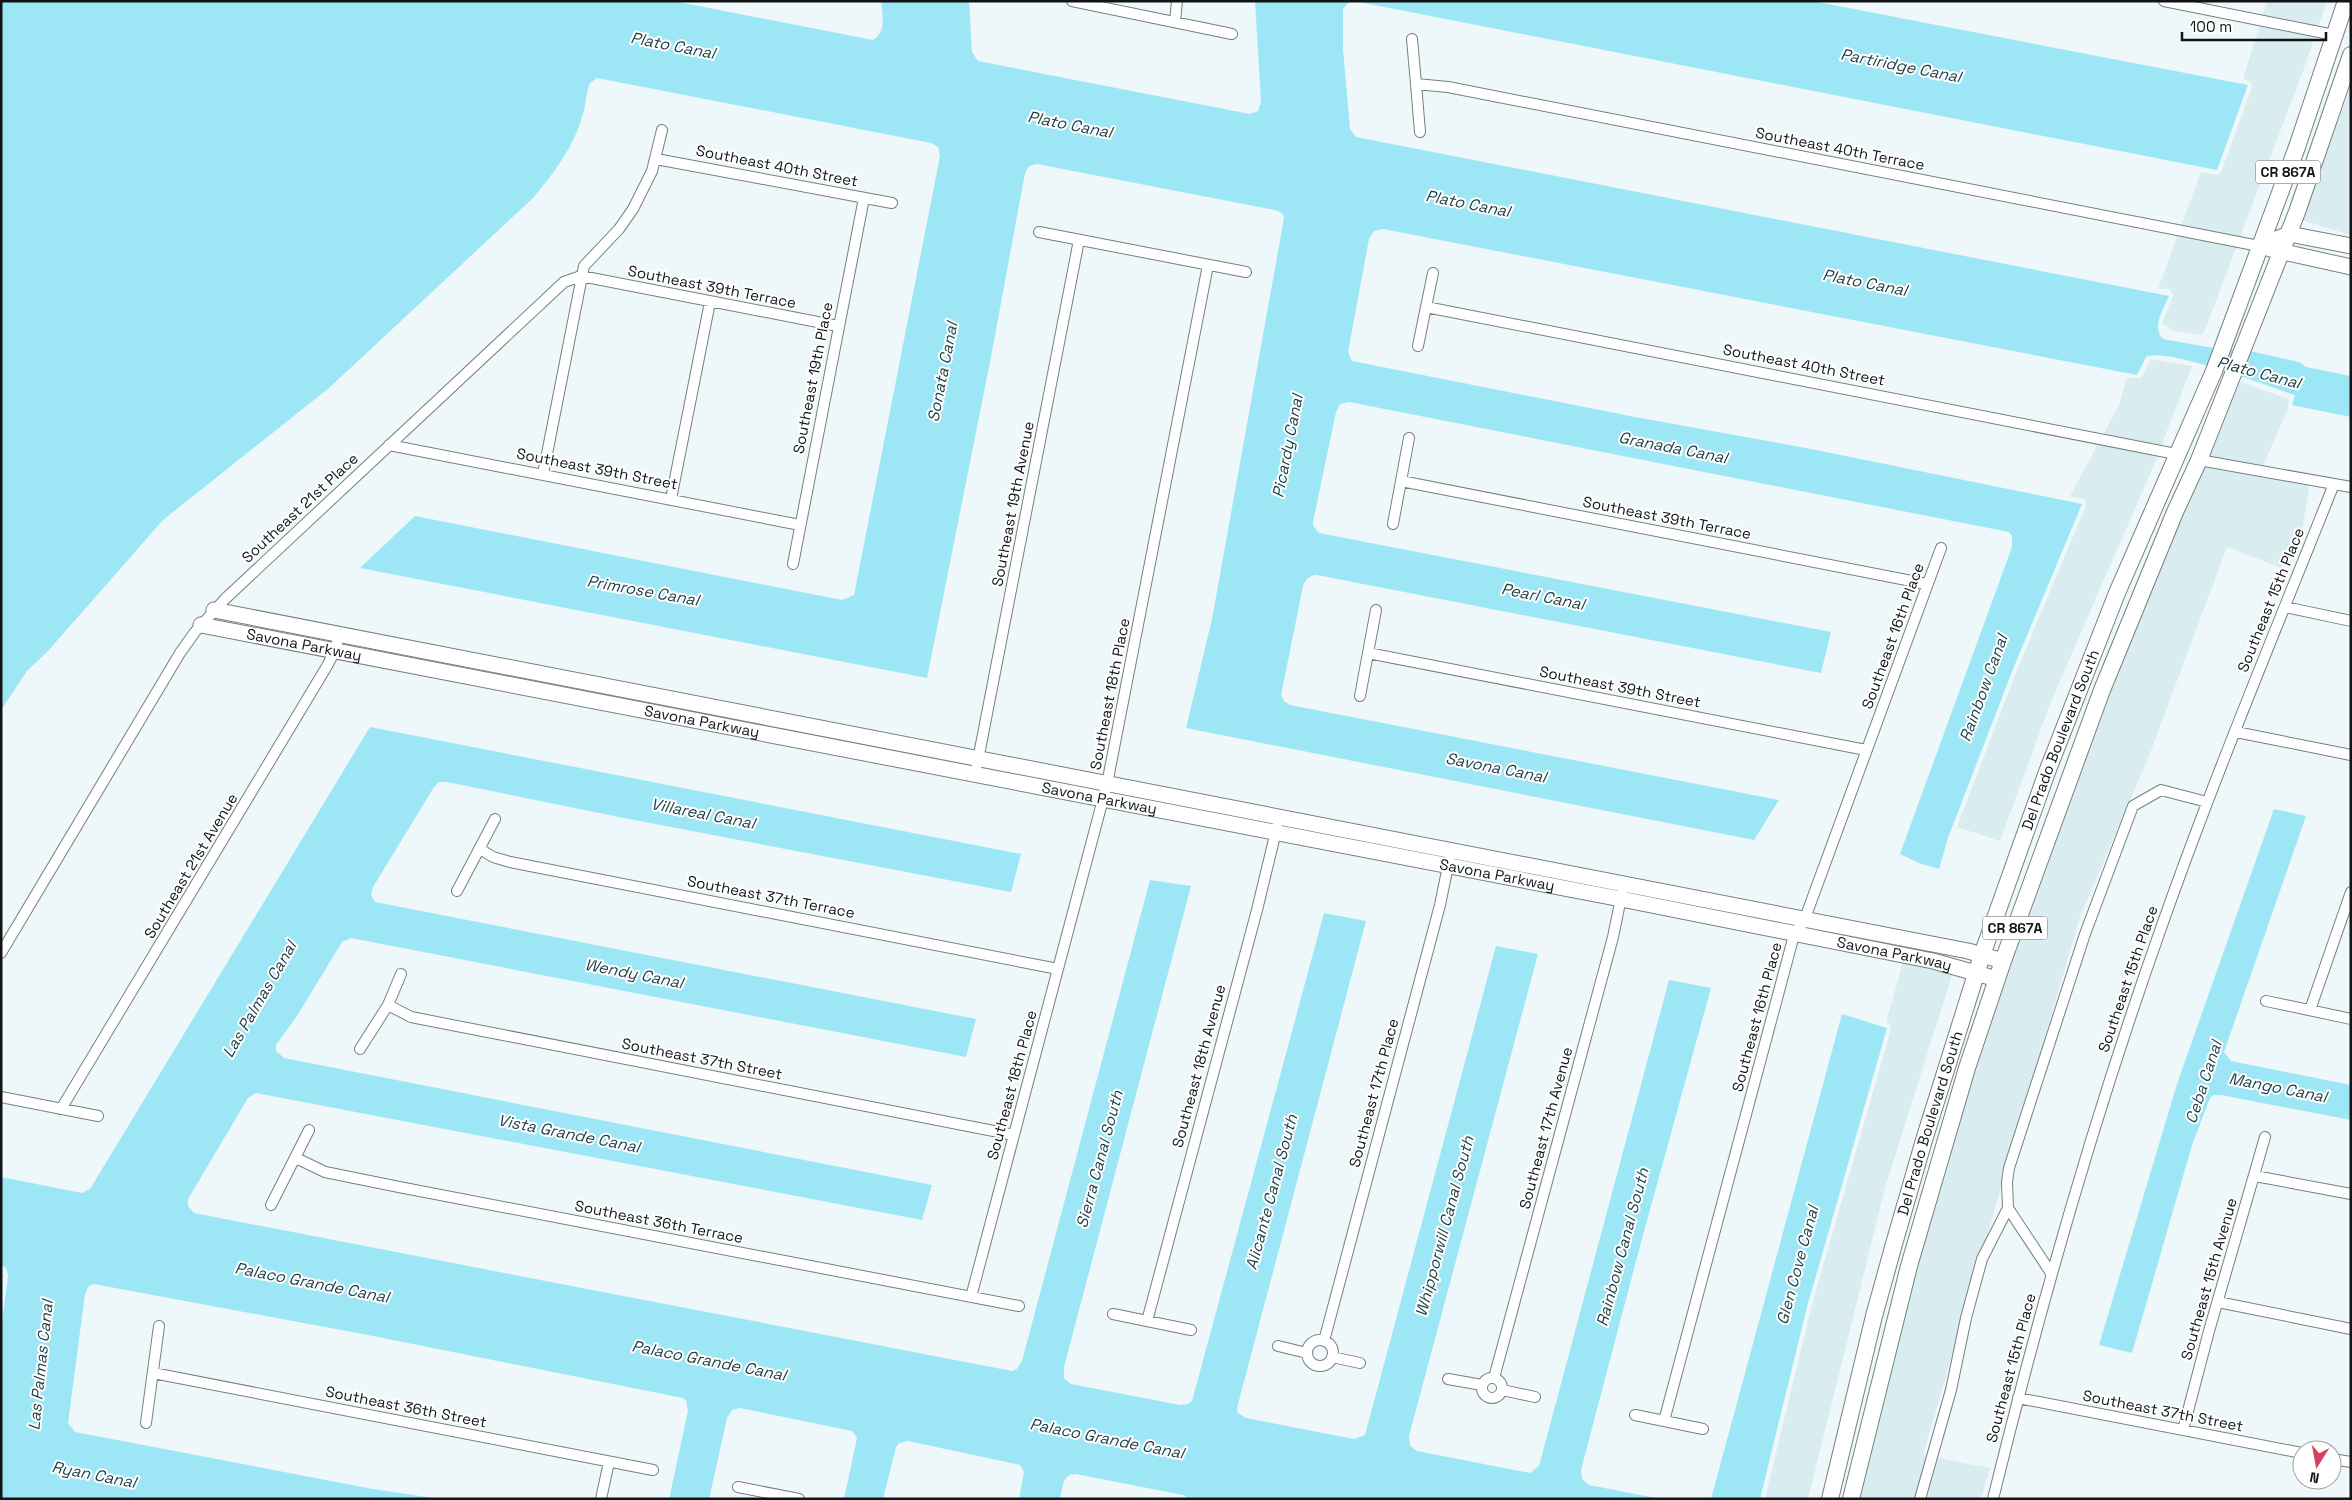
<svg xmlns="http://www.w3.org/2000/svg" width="2352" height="1500" font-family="'Space Grotesk',sans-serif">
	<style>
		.built { fill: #d9ecf0 }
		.water { fill: #9de6f6 }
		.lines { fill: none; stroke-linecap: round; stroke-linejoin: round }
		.street-casing { stroke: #767f81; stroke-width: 12 }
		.secondary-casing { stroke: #767f81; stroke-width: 17 }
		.primary-casing { stroke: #767f81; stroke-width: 18 }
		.street { stroke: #fff; stroke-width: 10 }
		.secondary { stroke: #fff; stroke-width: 15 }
		.primary { stroke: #fff; stroke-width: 16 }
		.labels { text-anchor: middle; stroke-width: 4; stroke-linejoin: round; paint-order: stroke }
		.shield { fill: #fff; stroke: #585a5b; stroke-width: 1 }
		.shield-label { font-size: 14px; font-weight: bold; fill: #111415 }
		.street-label { font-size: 15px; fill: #111415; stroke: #fff }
		.water-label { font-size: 16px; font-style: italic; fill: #1c3f46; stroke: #fff }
	</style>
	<rect width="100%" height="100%" fill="#eef8fa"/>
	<!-- built -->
	<path class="built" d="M2267,1H2327L2303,71L2203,335L2175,331L2162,324L2173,295L2169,289H2158L2201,172L2218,175L2221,172L2252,87L2251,82L2243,79Z
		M2351,87V235L2301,220Z
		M2151,359L2192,366L2153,467L2050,704L2000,841L1957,827L2017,670L2086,506L2084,499L2070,496L2119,405L2127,378H2141Z
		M2237,381L2289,399L2288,409L2260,473L2310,482L2303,526L2281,568L2227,547L2149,756L2080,917L1923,1455L1990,1468L1981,1499H1856L1888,1364L1957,1119L2074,777Z
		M1903,962L1953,972L1885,1188L1808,1499H1765L1811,1308L1891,1029V1025L1886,1022Z"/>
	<!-- water -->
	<path class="water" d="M1,1H673L873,40C887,32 882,14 881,1H969L972,52L978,61L1250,114L1258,111L1261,102L1255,1H1350L1343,9V49L1350,129L1356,137L2169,296C2164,308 2151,327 2163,339L2207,347L2255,352L2299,362L2306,367L2351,376V417L2292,405L2295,395C2270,387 2165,346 2146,357L2137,375L1383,229L1374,231L1369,239L1348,352L1352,361L1635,417L1806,448L2082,504L2013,669L1948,838L1939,869L1919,863L1900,854L2012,547V536L2009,532L1349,402L1340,404L1336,412L1313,522V526L1319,533L1831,632L1821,673L1317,575C1307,576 1304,581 1302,591L1281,695L1284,701L1290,705L1779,800L1754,840L1186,728L1212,619L1284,218L1282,213L1275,210L1037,164L1029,166L1025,173L991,357L927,678L360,568L415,516L842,600L854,595L940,156L938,147L931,143L597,78L590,83C586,93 586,104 583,114C574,146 555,172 533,198L329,388L163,520L48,651L27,671L1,710Z
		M1354,1H1812L2248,85L2217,170Z
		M370,727L1021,854L1011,892L624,818L447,782H439L434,787L373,887L371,895L375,902L976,1019L966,1057L351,938L342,942L297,1016L276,1045V1051L284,1058L932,1185L922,1220L256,1093L248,1098L188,1199V1206L194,1213L1012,1371L1017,1369L1022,1361L1150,880L1191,886L1064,1367V1378L1071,1384L1180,1405L1188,1404L1192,1401L1324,913L1366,921L1237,1408L1238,1413L1246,1418L1354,1439L1365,1435L1496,946L1538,954L1409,1436L1410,1446L1417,1451L1530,1473L1539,1466L1669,980L1711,988L1640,1246L1581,1470L1582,1479L1589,1485L1661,1499H1190L1183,1495L1076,1474C1062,1474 1063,1488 1060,1499H1019L1024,1472L1020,1465L908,1441L899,1443L896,1447L883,1499H844L856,1443L857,1438L852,1431L740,1408L732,1410L727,1418L709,1499H669L688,1411L686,1401L683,1398L368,1335L94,1284L89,1286L85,1294L68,1423L75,1432L373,1489L440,1499H1V1329L8,1276L6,1268L1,1265V1177L82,1193L90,1189Z
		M2274,809L2306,816L2224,1052L2231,1061L2351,1085V1120L2221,1095H2213L2210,1098L2192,1145L2132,1353L2099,1345L2177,1084Z
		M1842,1014L1887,1028L1807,1307L1760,1499H1711Z"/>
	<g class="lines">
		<!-- street casing -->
		<g class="street-casing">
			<path id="street" d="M1072,1L1232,34
				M2164,1L2334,35
				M1175,22L1177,1
				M1412,39L1416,84L1448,87L2259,246
				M1416,84L1420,132
				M656,159L892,203
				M1039,232L1246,272
				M1426,307L1433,273
				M1418,346L1426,307L2176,454
				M389,445L800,525
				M2199,460L2351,487
				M543,474L584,266L619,229L633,209L652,171L662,130
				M1401,481L1927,584
				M671,499L710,302
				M1393,524L1409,438
				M793,564L864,198
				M2285,607L2351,621
				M1368,653L1866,750
				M1360,696L1376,610
				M2236,732L2351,755
				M977,765L1079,240
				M480,849L493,857L510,862L1058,969
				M457,891L495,819
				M1,953L180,653L195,632L225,599L564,282L581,276L838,326
				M2266,1001L2351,1019
				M388,1005L411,1017L1014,1135
				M2310,1010L2351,892
				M360,1049L388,1005L401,974
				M1,1097L98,1116
				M61,1109L327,666L335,651L339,635
				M296,1158L325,1172L399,1187L1019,1306
				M2255,1176L2351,1194
				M271,1205L309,1130
				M2051,1273L2008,1208L2007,1182L2009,1168L2085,934L2133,806L2161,790L2207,802
				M971,1297L1107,784L1208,265
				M2218,1302L2351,1329
				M1113,1314L1191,1330
				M1147,1321L1257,910L1277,827
				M1307 1353a13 13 0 1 1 26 0a13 13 0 1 1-26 0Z
				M1324,1341L1440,905L1449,861
				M1278,1346L1307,1353
				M1332,1357L1360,1363
				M153,1373L653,1470
				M1482 1388a10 10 0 1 1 20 0a10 10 0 1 1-20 0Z
				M1494,1378L1613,937L1622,893
				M1448,1379L1482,1385
				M1502,1390L1535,1397
				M2018,1398L2302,1453
				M1635,1415L1703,1429
				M1664,1421L1794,935L1804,921L1941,548
				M146,1423L159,1326
				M2183,1430L2209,1331L2265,1137
				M2332,1459L2351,1462
				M738,1487L799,1499
				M601,1499L609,1462
				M1920,1499L1951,1390L1966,1318L1982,1259L2008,1208
				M1993,1499C2040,1307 2094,1117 2160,931C2213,780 2275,632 2334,484"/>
		</g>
		<!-- secondary casing -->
		<g class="secondary-casing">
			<g id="secondary">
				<path d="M2259,246L2289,234L2351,246"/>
				<path d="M2270,249L2351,267"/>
				<path d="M214,610L1968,951L2003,961"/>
				<path id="s1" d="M201,625L1621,899L1933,961L1997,979"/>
			</g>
		</g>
		<!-- primary casing -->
		<g class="primary-casing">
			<g id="primary">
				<path id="s2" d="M1830,1499L1874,1316L1894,1244L1924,1140L1982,955L2047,772L2117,593L2214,371L2297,147L2346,1"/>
				<path d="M1851,1499L1909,1266L1967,1068L2003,961L2102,690L2175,512L2199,460L2297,212L2351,55"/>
			</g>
		</g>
		<!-- street -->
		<use href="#street" class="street"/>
		<!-- secondary -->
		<use href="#secondary" class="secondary"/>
		<!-- primary -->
		<use href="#primary" class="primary"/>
	</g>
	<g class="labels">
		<!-- shield labels -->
		<g class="shield">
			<rect x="2255.5" y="160.5" width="65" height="23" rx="4"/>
			<rect x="1982.5" y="916.5" width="65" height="23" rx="4"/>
		</g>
		<g class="shield-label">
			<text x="2288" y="177">CR 867A</text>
			<text x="2015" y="933">CR 867A</text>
		</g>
		<!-- street labels -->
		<g class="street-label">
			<text transform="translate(1840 149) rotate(11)" y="5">Southeast 40th Terrace</text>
			<text transform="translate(777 166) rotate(11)" y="5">Southeast 40th Street</text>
			<text transform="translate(712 287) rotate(11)" y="5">Southeast 39th Terrace</text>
			<text transform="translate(1804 365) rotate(11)" y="5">Southeast 40th Street</text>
			<text transform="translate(813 378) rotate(-79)" y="5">Southeast 19th Place</text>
			<text transform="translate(597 469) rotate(11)" y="5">Southeast 39th Street</text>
			<text transform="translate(1013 504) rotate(-79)" y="5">Southeast 19th Avenue</text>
			<text transform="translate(300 508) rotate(-43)" y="5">Southeast 21st Place</text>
			<text transform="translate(1667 518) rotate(11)" y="5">Southeast 39th Terrace</text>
			<text transform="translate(2271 600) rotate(-68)" y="5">Southeast 15th Place</text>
			<text transform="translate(1893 636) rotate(-70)" y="5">Southeast 16th Place</text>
			<text dy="5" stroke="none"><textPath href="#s1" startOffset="105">Savona Parkway</textPath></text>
			<text transform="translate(1620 687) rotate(11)" y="5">Southeast 39th Street</text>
			<text transform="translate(1110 694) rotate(-79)" y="5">Southeast 18th Place</text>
			<text dy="5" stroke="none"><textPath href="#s1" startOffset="510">Savona Parkway</textPath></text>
			<text dy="5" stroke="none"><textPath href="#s2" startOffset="794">Del Prado Boulevard South</textPath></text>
			<text dy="5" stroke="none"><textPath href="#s1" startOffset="915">Savona Parkway</textPath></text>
			<text transform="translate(191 866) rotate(-59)" y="5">Southeast 21st Avenue</text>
			<text dy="5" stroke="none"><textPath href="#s1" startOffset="1320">Savona Parkway</textPath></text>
			<text transform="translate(771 897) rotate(11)" y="5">Southeast 37th Terrace</text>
			<text dy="5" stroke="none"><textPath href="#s1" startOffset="1725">Savona Parkway</textPath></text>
			<text transform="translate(2128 979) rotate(-71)" y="5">Southeast 15th Place</text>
			<text transform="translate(1757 1017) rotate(-75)" y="5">Southeast 16th Place</text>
			<text transform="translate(702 1059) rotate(11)" y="5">Southeast 37th Street</text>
			<text transform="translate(1199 1066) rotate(-75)" y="5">Southeast 18th Avenue</text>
			<text transform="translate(1012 1085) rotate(-75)" y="5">Southeast 18th Place</text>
			<text transform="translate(1374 1093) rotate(-75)" y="5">Southeast 17th Place</text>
			<text dy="5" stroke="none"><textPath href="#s2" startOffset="389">Del Prado Boulevard South</textPath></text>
			<text transform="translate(1546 1128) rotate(-75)" y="5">Southeast 17th Avenue</text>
			<text transform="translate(659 1222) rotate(11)" y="5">Southeast 36th Terrace</text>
			<text transform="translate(2209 1279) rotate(-74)" y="5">Southeast 15th Avenue</text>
			<text transform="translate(2011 1368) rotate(-75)" y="5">Southeast 15th Place</text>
			<text transform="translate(406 1407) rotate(11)" y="5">Southeast 36th Street</text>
			<text transform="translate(2163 1411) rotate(11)" y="5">Southeast 37th Street</text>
		</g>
		<!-- water labels -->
		<g class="water-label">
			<text transform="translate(673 45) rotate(11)" y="6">Plato Canal</text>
			<text transform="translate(1901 65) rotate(11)" y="6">Partiridge Canal</text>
			<text transform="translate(1070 124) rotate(11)" y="6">Plato Canal</text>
			<text transform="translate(1468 203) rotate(11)" y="6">Plato Canal</text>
			<text transform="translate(1865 282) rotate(11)" y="6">Plato Canal</text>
			<text transform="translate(942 372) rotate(-79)" y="6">Sonata Canal</text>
			<text transform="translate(2259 372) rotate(15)" y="6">Plato Canal</text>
			<text transform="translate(1287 446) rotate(-79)" y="6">Picardy Canal</text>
			<text transform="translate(1673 447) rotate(11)" y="6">Granada Canal</text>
			<text transform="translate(643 590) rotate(10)" y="6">Primrose Canal</text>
			<text transform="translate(1543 596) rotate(11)" y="6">Pearl Canal</text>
			<text transform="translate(1983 688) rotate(-70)" y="6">Rainbow Canal</text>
			<text transform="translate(1496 767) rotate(11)" y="6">Savona Canal</text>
			<text transform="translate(703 813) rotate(11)" y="6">Villareal Canal</text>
			<text transform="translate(634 973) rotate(11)" y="6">Wendy Canal</text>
			<text transform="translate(259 999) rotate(-60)" y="6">Las Palmas Canal</text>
			<text transform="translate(2203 1082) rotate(-72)" y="6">Ceba Canal</text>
			<text transform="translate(2278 1087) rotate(11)" y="6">Mango Canal</text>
			<text transform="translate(569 1133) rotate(11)" y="6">Vista Grande Canal</text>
			<text transform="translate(1099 1159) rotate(-75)" y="6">Sierra Canal South</text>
			<text transform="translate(1271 1192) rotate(-75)" y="6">Alicante Canal South</text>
			<text transform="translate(1444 1226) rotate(-75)" y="6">Whipporwill Canal South</text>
			<text transform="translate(1622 1247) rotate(-75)" y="6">Rainbow Canal South</text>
			<text transform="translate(1797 1265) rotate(-75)" y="6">Glen Cove Canal</text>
			<text transform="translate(312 1282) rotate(11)" y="6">Palaco Grande Canal</text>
			<text transform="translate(709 1360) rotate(11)" y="6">Palaco Grande Canal</text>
			<text transform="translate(40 1365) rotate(-84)" y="6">Las Palmas Canal</text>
			<text transform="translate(1107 1438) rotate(11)" y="6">Palaco Grande Canal</text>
			<text transform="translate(94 1474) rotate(11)" y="6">Ryan Canal</text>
		</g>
	</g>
	<!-- border -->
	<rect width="2352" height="1500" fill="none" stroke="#111415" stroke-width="5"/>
	<!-- north arrow -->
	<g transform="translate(2317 1465) rotate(191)"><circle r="24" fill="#ffffff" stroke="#a0a1a1"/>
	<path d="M0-4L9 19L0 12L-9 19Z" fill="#d3435d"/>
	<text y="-8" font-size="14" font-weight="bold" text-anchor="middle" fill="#111415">N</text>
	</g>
	<!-- scale -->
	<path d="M2182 32v8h144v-8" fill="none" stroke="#111415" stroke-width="2.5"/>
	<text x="2190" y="32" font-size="15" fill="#111415" stroke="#ffffff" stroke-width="4" paint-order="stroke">100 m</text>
</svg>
